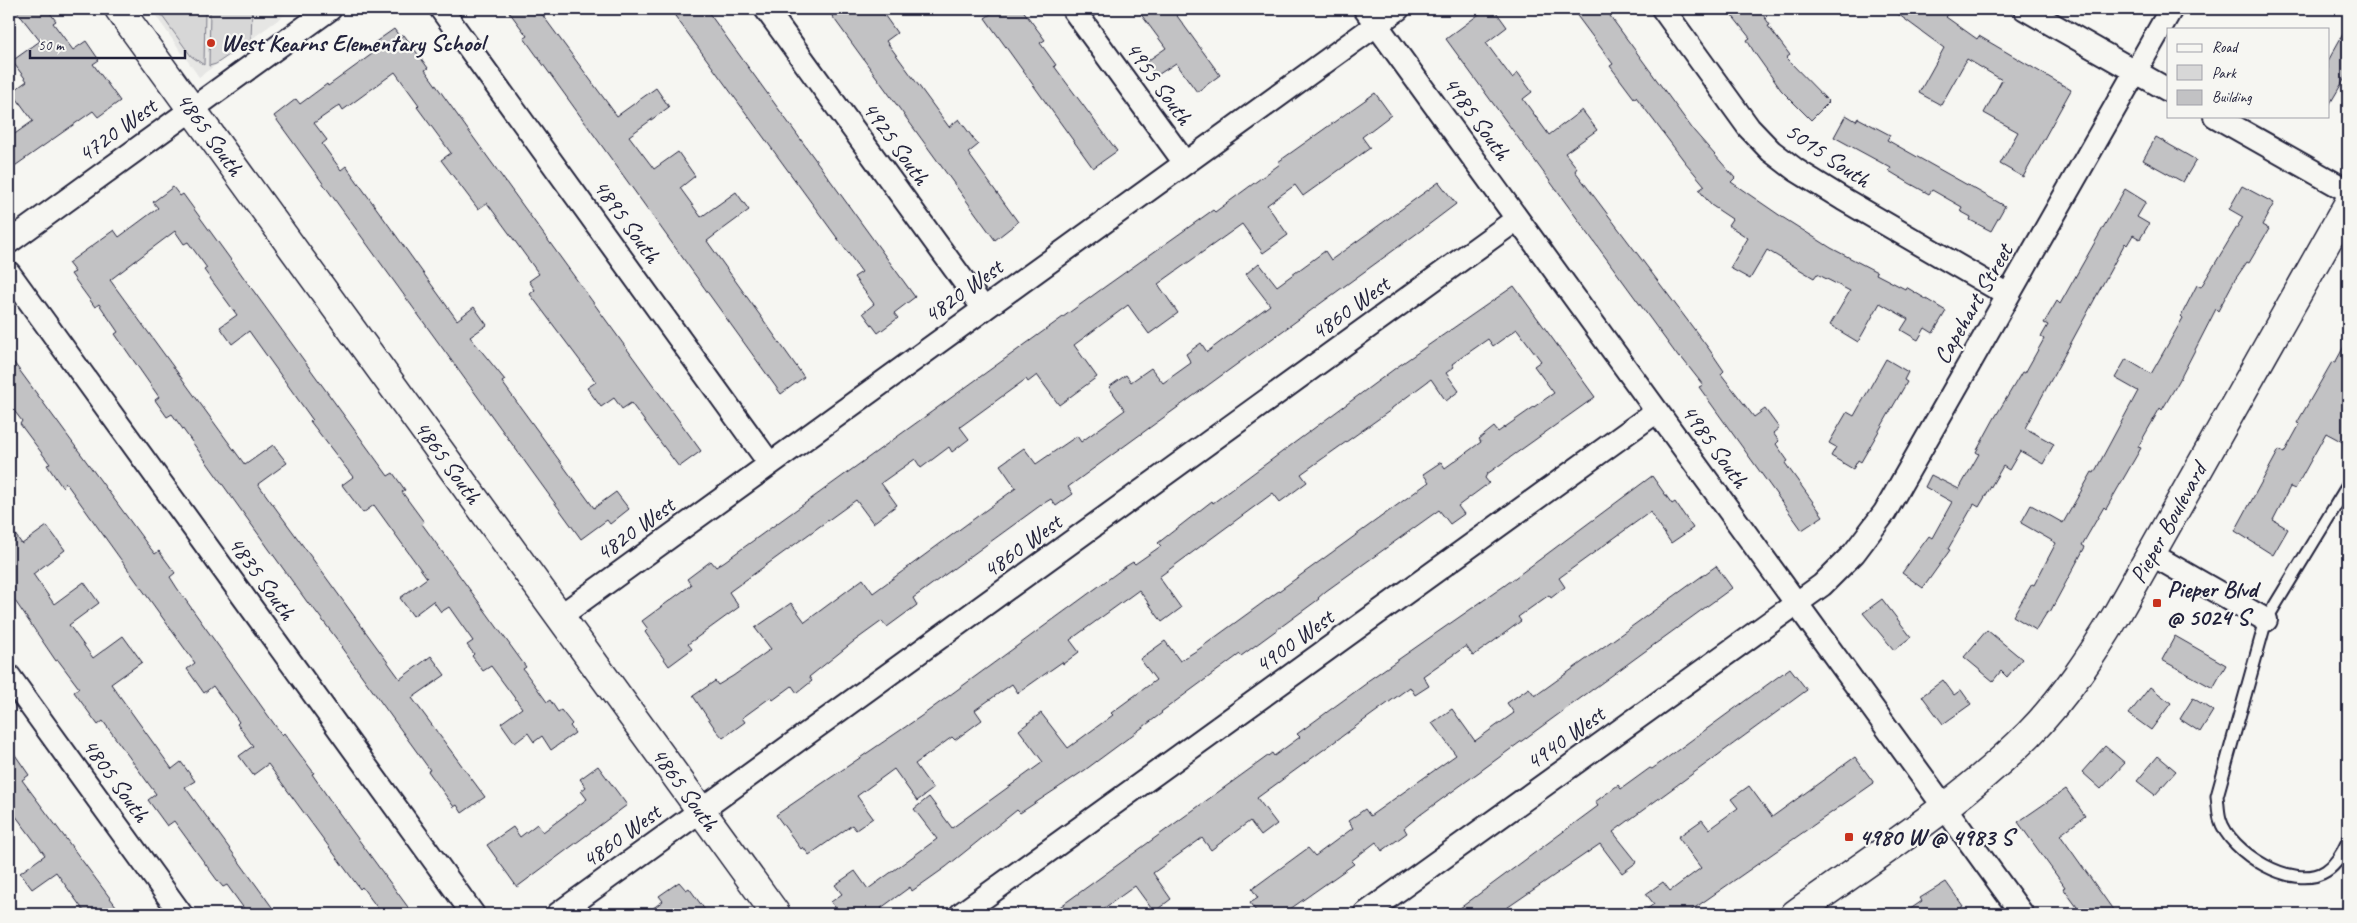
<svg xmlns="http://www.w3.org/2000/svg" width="2357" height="923" font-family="Caveat,sans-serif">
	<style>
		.built { fill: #e6e6e4 }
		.green { fill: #d7d7d7; stroke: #7c7c89 }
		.building { fill: #c2c2c4; stroke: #22223b }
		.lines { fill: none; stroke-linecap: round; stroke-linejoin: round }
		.service-casing { stroke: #22223b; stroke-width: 15 }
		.minor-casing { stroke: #22223b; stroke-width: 26 }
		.tertiary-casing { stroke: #22223b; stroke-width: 31 }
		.service { stroke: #f6f6f2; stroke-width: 11 }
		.minor { stroke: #f6f6f2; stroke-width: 22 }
		.tertiary { stroke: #f6f6f2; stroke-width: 28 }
		.poi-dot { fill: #c8321e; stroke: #f6f6f2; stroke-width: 2 }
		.labels { text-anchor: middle; stroke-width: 4.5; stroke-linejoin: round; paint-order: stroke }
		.poi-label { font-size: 24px; font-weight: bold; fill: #22223b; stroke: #f6f6f2; text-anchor: start }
		.street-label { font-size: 24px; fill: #22223b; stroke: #f6f6f2 }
	</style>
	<rect width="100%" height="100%" fill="#f6f6f2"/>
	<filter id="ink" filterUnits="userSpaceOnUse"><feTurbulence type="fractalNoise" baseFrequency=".02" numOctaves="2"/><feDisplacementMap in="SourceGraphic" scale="10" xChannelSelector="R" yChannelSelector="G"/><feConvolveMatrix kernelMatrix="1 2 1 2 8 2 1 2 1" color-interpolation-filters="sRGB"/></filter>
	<g filter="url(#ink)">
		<!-- built -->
		<path class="built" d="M151,9H293L199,77Z"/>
		<!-- green -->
		<path class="green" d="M157,9H205L204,65L191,56Z
			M210,9H255L252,11L251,40L216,64L209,66Z"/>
		<!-- building -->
		<path class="building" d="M15,9H47L56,21L53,23L73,50L86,41L99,60L93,64L120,101L98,117L93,111L9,170V138L33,121L12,92L27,81L12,61L40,41Z
			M507,9H538L617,116L656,88L669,107L629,136L654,169L678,152L695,176L680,188L701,217L736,192L749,210L707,241L804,377L781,394L524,38L527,36Z
			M670,9H706L915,297L894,313L898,318L878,333L863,313L874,304L854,277L862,272Z
			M827,9H880L897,33L886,41L949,127L959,119L978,145L968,153L1018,222L995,240Z
			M998,9H1022L1045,40L1040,43L1056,65L1054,66L1117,151L1093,168L985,18Z
			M1137,9H1172L1220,75L1197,92L1176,63L1156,76L1146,62L1166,48Z
			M1486,9H1494L1507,27L1486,43L1512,78L1518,73L1532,92L1523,99L1549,135L1582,110L1597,130L1565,153L1577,168L1575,171L1709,349L1724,371L1721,374L1754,417L1765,409L1779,428L1773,433L1779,441L1776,444L1788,461L1785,463L1823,516L1802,530L1699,387L1703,385L1681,357L1679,358L1446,39Z
			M1572,9H1605L1694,131L1735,178L1731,182L1782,217L1831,248L1877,272L1876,274L1905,289L1906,287L1946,311L1933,333L1925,328L1918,340L1901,330L1908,319L1880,303L1858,342L1830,325L1850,291L1817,274L1814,278L1767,250L1750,279L1730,268L1748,238L1728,225L1732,219L1711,205L1699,190L1705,186L1685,162L1636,97L1634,98L1610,66L1613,64Z
			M1727,9H1759L1770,25L1768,26L1790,55L1786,58L1829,102L1811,120L1781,90L1754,52L1747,40L1750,38Z
			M1891,9H1953L1946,17L1977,39L1979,36L2071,90L2023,177L2000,164L2018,132L1984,113L2002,80L1967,59L1941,105L1919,93L1944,48Z
			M2348,25V73L2328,107V61Z
			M394,29L400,37L404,35L428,68L425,70L468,130L701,451L679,467L631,403L622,409L614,398L601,407L587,388L596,382L530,294L535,290L529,281L539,274L487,203L478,209L441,160L451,153L417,107L419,105L395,72L343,110L340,105L314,123L327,140L322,144L341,170L346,166L351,173L457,320L474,307L487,325L470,337L505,380L502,382L594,508L616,492L629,509L610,524L607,520L581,539L274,116L296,99L300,104L327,84L328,86L379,49L374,43Z
			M1375,93L1391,115L1362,137L1370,148L1303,196L1295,185L1267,205L1288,235L1263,253L1242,224L1158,284L1178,313L1149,334L1128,305L1074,345L1097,377L1059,405L1037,375L1028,382L1026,379L960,427L969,439L952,452L949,447L921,468L915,459L881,483L897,505L873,523L856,500L729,592L739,607L688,644L692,649L669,666L645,632L648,629L642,621L691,585L687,579L711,561L716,567L725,561L1106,286L1213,210L1215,212L1280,164L1278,162Z
			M1846,115L1856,121L1858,118L1890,135L1887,140L2005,206L1991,231L1970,220L1971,217L1960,211L1962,207L1932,190L1929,194L1909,183L1889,171L1891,168L1834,137Z
			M2156,137L2196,160L2183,182L2143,160Z
			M1439,182L1456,204L1423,229L1068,487L1073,494L1056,506L1051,499L1041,505L913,598L917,605L887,627L882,621L853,642L809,677L812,681L797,693L792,686L773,700L771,697L742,718L745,722L723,738L716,730L693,696L715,681L718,685L733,676L771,649L755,628L791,603L805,622L863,579L873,593L1016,488L1000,465L1024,448L1036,464L1077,436L1081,442L1125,410L1109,387L1126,375L1131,382L1151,368L1163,383L1191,363L1186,354L1201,343L1207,352L1270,305L1246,274L1259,263L1277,286L1325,251L1331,260Z
			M2242,186L2274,203L2262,225L2269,229L2249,263L2247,262L2234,281L2218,311L2216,309L2179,381L2162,410L2160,408L2138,447L2141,448L2114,495L2106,509L2104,507L2082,545L2085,547L2050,612L2048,611L2036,630L2013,616L2032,584L2034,585L2056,543L2021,523L2031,505L2063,523L2092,472L2094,473L2138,391L2115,378L2126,359L2151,374L2183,318L2181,316L2197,285L2201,287L2243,217L2229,209Z
			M173,187L180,196L183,194L388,476L393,473L405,490L402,492L424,522L422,524L526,667L523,669L547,702L550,700L558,712L561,710L572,724L570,726L575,733L551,750L542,736L534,742L528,733L515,743L501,723L522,708L491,666L483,671L472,656L474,654L467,645L473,641L449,607L441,612L433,601L413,616L400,598L427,578L374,505L363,513L342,485L353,477L310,421L312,419L249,331L232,344L220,327L237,315L204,270L207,268L188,242L184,244L175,231L110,280L245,465L273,445L287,463L258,484L400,679L431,656L445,675L412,698L485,797L462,813L457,805L454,807L428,771L430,770L341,647L342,646L311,605L310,606L172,414L167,417L155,400L159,397L115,334L118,332L99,304L95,307L71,274L75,272L68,263L114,230L119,237L158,208L153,202Z
			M2125,189L2146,202L2137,217L2149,224L2140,239L2133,235L2127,245L2125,243L2025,428L2054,444L2043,464L2020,451L2009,470L2003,466L1979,507L1974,504L1948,549L1950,550L1923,588L1902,573L1929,536L1932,538L1952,502L1925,487L1931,475L1959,489L1979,454L1976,452L1994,419L2022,372L2025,373L2044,339L2041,337L2048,325L2044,323L2057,301L2060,304Z
			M1514,286L1595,397L1487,474L1485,478L1489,483L1458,506L1464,514L1450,524L1439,510L1326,591L1318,598L1319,599L1241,656L1240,654L1161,712L1162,713L1085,770L1020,813L1017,810L946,867L912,891L910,887L881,908L886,914H840L831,902L842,894L835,885L855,871L868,889L937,839L914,809L929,797L952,828L1043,762L1019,730L1041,713L1068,748L1113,715L1111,713L1156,680L1140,659L1165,641L1180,661L1199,649L1429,482L1423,474L1441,462L1445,468L1481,442L1479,439L1494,427L1498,432L1554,393L1534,366L1541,361L1517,329L1493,346L1488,339L1452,364L1454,367L1446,373L1459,391L1446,401L1431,379L1392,408L1391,410L1301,474L1307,482L1280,502L1273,493L1159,577L1181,608L1162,622L1139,590L1070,640L1079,652L1063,664L1062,662L1018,693L1012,684L975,710L982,720L955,740L952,737L915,764L933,789L917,801L894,769L857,796L873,818L856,830L852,825L809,855L803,847L801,849L776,815L920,717L1125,567L1133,562L1135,564L1161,546L1158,543L1212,501L1213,503L1397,367Z
			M2348,339V445L2326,433L2295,489L2290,487L2273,520L2288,529L2273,555L2235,531L2279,450L2284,453L2300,424L2297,423L2332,362L2335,363Z
			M9,356L147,544L155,554L159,551L175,573L170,577L177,588L282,735L284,733L314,773L312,774L334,806L413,914H382L362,887L360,889L268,764L253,775L239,756L253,746L237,724L239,722L213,686L204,693L187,669L195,663L66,483L62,487L47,465L50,464L20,424L22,421L9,404Z
			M1886,359L1908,372L1904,380L1907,382L1861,462L1858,460L1853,469L1831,456L1836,447L1829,443L1847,412L1854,416Z
			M1652,476L1672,504L1675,502L1693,528L1671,543L1650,512L1559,578L1565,587L1551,598L1549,595L1518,617L1521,621L1490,644L1473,656L1466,646L1423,676L1429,686L1415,695L1410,687L1257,798L1277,824L1261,836L1250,821L1211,850L1202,838L1153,873L1171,899L1154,912L1135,886L1096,914H1050L1272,753L1274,756L1300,737L1297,734L1367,683L1366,682L1504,586Z
			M9,526L22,544L47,526L65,550L33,574L54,604L84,582L99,603L69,625L93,658L123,636L142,662L111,684L172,769L181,762L195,781L185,787L277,914H248L227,885L223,887L217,880L174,821L167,826L148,800L156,794L103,721L98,725L74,692L79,688L58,660L56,661L9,592Z
			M1716,566L1732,588L1420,815L1404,828L1407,833L1382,851L1376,842L1351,861L1354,864L1283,914H1258L1250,903L1258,898L1252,889L1308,848L1315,856L1353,828L1348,821L1365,809L1370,816L1456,755L1432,723L1452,709L1475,741L1514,713L1507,703L1529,688L1535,696Z
			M1882,599L1911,637L1894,650L1863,613Z
			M1987,630L2022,659L2007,677L2001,671L1993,681L1964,657Z
			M2175,636L2226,665L2213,688L2162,660Z
			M1790,668L1807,690L1613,832L1637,862L1622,873L1600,844L1498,914H1452L1598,806L1595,802L1618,785L1621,789L1650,768L1652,769Z
			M1943,680L1954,695L1961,690L1971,704L1943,724L1922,696Z
			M2150,687L2171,703L2151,730L2129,714Z
			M2193,698L2213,711L2200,732L2180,719Z
			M9,746L29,775L22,780L122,914H86L56,872L32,889L20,873L45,855L9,807Z
			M2105,746L2125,763L2101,789L2082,772Z
			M2158,756L2176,771L2155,795L2137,781Z
			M1855,757L1874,783L1686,914H1640L1654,904L1646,894L1663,882L1670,891L1701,868L1678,837L1702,820L1709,829L1738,808L1731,799L1749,786L1772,817Z
			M598,766L627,805L517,887L487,845L513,827L520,837L537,824L543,832L587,799L581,791L586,787L580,779Z
			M2066,789L2085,816L2060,835L2116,914H2082L2063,888L2065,887L2018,822Z
			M679,882L686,890L689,888L708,914H645L663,901L659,896Z
			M1946,882L1963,906L1952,914H1903L1922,901L1920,898Z"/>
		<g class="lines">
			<!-- service casing -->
			<g class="service-casing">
				<path id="service" d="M2348,485L2266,620L2217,796C2218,803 2218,812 2220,819C2229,852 2294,892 2326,871C2337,864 2343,852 2348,841"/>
			</g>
			<!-- minor casing -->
			<g class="minor-casing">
				<path id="minor" d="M441,9L770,464
					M766,9L984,309
					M1073,9L1185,163
					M1365,9L2022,914
					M1663,9L1749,128L1771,151L1796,170L1843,199L2008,295
					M2025,9L2168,90
					M2215,116L2348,191
					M9,242L330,9
					M9,273L473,914
					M2151,554L2266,620
					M559,617L1398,9
					M9,676L181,914
					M558,914L1517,219
					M961,914L1657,411
					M1365,914L1822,585L1854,553L1885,512L2171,9"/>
			</g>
			<!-- tertiary casing -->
			<g class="tertiary-casing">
				<path id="tertiary" d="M119,9L776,914
					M1795,914C1874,857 1960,803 2029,734C2064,698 2091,657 2117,614L2348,204"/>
			</g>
			<!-- service -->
			<use href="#service" class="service"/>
			<!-- minor -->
			<use href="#minor" class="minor"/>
			<!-- tertiary -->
			<use href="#tertiary" class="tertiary"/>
		</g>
	</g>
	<!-- markers -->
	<g class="poi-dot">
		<circle cx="211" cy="43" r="5"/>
		<rect x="2152" y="598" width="10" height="10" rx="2.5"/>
		<rect x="1844" y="832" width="10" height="10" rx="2.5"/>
	</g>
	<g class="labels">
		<!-- poi labels -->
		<g class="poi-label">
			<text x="221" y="51">West Kearns Elementary School</text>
			<text x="2167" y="597">Pieper Blvd<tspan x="2167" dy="28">@ 5024 S</tspan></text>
			<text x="1859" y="845">4980 W @ 4983 S</text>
		</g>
		<!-- street labels -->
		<g class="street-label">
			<text transform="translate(1159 83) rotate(54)" y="8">4955 South</text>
			<text transform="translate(1477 118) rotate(54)" y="8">4985 South</text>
			<text transform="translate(117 130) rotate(-36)" y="8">4720 West</text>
			<text transform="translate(210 134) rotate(54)" y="8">4865 South</text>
			<text transform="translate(896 143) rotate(54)" y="8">4925 South</text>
			<text transform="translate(1828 155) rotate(34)" y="8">5015 South</text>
			<text transform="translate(627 221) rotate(54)" y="8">4895 South</text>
			<text transform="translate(963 291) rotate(-36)" y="8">4820 West</text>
			<text transform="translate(1973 304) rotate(-60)" y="8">Capehart Street</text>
			<text transform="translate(1350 308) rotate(-36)" y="8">4860 West</text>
			<text transform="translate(1715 446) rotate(54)" y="8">4985 South</text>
			<text transform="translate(448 462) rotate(54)" y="8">4865 South</text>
			<text transform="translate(2168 523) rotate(-61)" y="8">Pieper Boulevard</text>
			<text transform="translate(635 529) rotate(-36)" y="8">4820 West</text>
			<text transform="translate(1022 546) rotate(-36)" y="8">4860 West</text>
			<text transform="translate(262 578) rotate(54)" y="8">4835 South</text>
			<text transform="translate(1294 641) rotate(-36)" y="8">4900 West</text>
			<text transform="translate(1565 738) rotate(-36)" y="8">4940 West</text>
			<text transform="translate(116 780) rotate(54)" y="8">4805 South</text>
			<text transform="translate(685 789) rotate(54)" y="8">4865 South</text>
			<text transform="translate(621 836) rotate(-36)" y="8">4860 West</text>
		</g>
	</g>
	<!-- margin -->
	<rect width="2357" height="923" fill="none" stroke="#f6f6f2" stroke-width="30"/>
	<rect x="15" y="15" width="2327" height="893" fill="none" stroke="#22223b" stroke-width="2" filter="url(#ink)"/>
	<!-- legend -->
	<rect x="2167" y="28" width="162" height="90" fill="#f6f6f2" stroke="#a1a1a9"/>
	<rect x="2177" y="44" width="25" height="8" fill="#f6f6f2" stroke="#a1a1a9"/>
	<text x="2212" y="52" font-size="15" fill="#22223b">Road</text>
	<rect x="2177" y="65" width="25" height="15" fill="#d7d7d7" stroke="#a1a1a9"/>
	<text x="2212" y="78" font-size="15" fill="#22223b">Park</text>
	<rect x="2177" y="90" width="25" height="15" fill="#c2c2c4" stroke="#a1a1a9"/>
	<text x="2212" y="102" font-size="15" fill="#22223b">Building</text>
	<!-- scale -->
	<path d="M30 50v8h155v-8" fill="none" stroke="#22223b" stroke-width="2.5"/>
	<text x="38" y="50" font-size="15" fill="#22223b" stroke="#f6f6f2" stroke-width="4" paint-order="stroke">50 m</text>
</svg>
